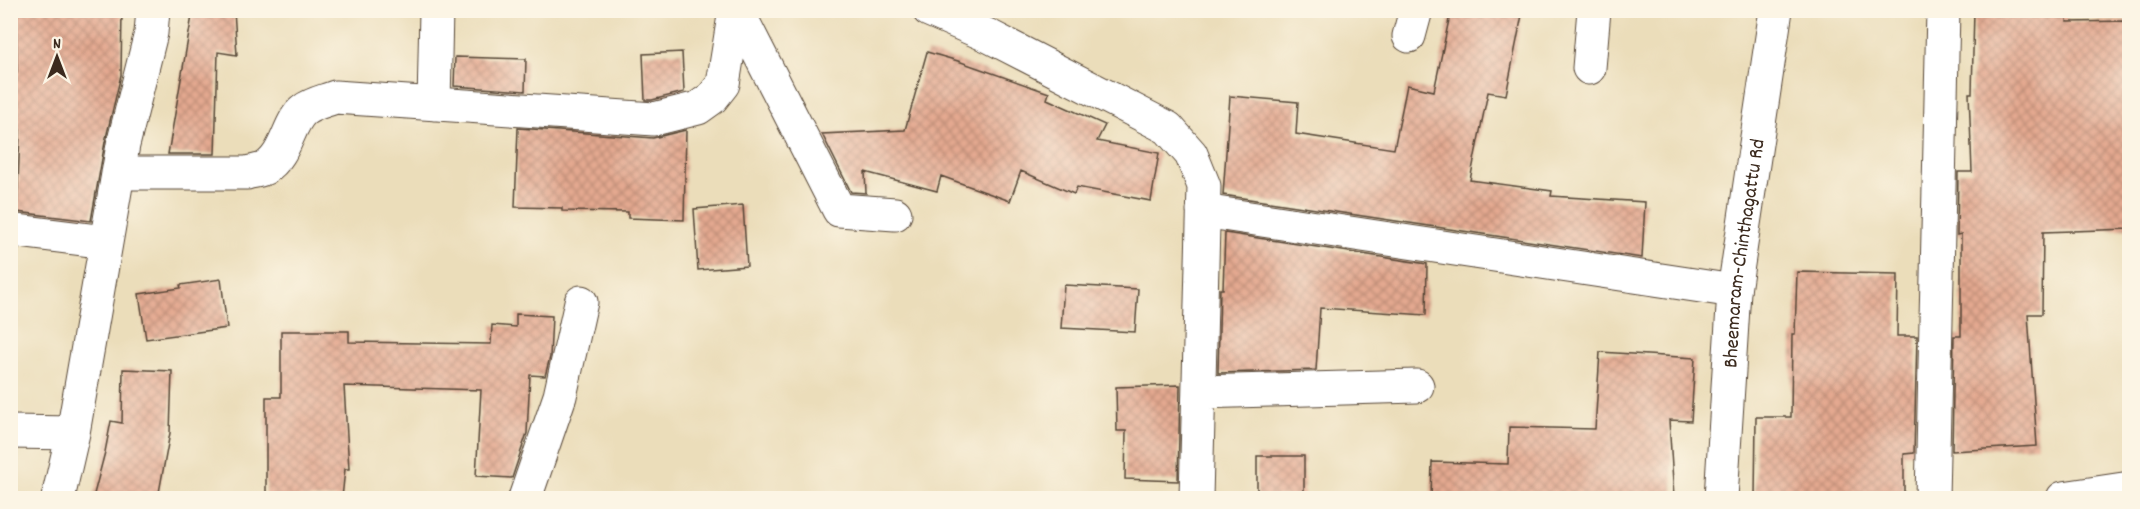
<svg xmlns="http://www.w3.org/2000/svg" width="2140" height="509" font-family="Dekko,sans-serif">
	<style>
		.building { fill: url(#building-cross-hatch) }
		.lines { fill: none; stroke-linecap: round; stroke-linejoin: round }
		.street-casing { stroke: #554535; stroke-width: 35 }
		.secondary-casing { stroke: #554535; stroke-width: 35 }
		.street { stroke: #fff; stroke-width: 33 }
		.secondary { stroke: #fff; stroke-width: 33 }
		.labels { text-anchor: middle; stroke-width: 4.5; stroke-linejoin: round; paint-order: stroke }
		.street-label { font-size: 21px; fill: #3b2a1e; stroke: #fcf5e5 }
	</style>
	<defs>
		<pattern id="building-cross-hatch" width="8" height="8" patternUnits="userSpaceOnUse" patternTransform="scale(1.5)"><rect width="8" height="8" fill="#e4a990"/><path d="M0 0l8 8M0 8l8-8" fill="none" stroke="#ba8a75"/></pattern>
	</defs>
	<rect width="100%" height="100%" fill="#fcf5e5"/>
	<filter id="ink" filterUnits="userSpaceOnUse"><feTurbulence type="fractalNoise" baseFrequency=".0167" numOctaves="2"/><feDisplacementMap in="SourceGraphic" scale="12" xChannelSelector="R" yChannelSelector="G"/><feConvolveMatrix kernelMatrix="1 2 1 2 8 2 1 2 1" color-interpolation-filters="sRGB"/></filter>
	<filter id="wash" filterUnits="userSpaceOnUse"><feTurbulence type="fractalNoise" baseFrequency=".008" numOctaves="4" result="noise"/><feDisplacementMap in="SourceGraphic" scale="24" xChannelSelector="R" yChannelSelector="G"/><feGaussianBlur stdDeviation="1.35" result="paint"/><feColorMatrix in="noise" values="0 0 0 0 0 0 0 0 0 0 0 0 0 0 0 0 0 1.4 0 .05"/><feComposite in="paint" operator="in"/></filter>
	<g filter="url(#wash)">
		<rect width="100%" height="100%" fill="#ebddba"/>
		<g id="blocks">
			<!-- building -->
			<path class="building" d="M16,10H122L121,75L105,142L91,221L17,212L20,130H10V72H17Z
				M193,10H234L237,55L218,52L215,154H168Z
				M1451,10H1523L1506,95L1488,92L1470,180L1552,191L1551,196L1645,202L1642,258L1223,195L1230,96L1298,102L1296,134L1394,149L1407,85L1434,91Z
				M1974,10H2068L2067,22L2130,21V229L2043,232L2042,314H2028L2037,446L1952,451L1954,336H1961V234L1957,235L1958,172H1972L1969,93H1972Z
				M682,52L684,92L652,100H645L643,54Z
				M927,52L958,61L1049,93L1047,99L1105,125L1097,141L1159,153L1151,201L1077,187L1074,194L1021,171L1010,201L941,176L937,191L865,172L866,193L851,192L822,134L905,130Z
				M455,57L526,59L525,91L454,86Z
				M518,128L653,138L686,130L684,220L628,218V212L562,211V208L515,207Z
				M743,205L747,266L698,270L694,209Z
				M1225,233L1427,264L1426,315L1320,308L1316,370L1218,373L1220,289H1223Z
				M1797,272L1898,274L1897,336H1917L1914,453L1904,454V498H1755L1756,417H1791L1792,334H1795Z
				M221,279L227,328L146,339L139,294L181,288L180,285Z
				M1064,285L1138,289L1135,332L1061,328Z
				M516,314L552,316L550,357L545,376L530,375L527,433L512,478L476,476L481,390L344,386L349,469H345L342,498H266V397H281V331H349V342L491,344L492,325L516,327Z
				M1600,352L1695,358L1691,421L1669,420L1674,498H1431L1432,462L1508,464L1509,427L1595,429Z
				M123,369L172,371L170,433L158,498H93L105,452L111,421L122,423Z
				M1180,385L1178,481L1125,479L1126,431H1117L1116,387Z
				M1257,456H1304V496H1257Z"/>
		</g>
	</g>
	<g filter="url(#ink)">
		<use href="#blocks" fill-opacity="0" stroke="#554535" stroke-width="1.5"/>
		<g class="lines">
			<!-- street casing -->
			<g class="street-casing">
				<path id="street" d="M737,10L839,210L895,214
					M929,10L989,36L1168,128L1191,154L1204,186L1196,498
					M1409,36L1416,10
					M1589,68L1594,10
					M434,104L436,10
					M118,173H247C252,171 261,171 265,168C287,155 288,122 304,110C313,103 325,101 335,97L654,119L698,108L712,98L723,84L735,10
					M1203,211L1734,291
					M10,230L106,242
					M1199,392L1417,386
					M10,432L73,433
					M58,498L73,433L123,145L151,33L153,10
					M525,498L560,396L581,302
					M1932,498L1943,10"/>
			</g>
			<!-- secondary casing -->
			<g class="secondary-casing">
				<g id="secondary">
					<path id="s1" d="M1721,498L1734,291L1776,10"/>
					<path d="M2063,498L2130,488"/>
				</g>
			</g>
			<!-- street -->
			<use href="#street" class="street"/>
			<!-- secondary -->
			<use href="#secondary" class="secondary"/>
		</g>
	</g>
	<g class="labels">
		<!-- street labels -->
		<g class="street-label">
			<text dy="7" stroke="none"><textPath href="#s1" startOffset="246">Bheemaram-Chinthagattu Rd</textPath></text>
		</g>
	</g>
	<!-- margin -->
	<rect width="2140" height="509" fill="none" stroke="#fcf5e5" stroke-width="36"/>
	<!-- north arrow -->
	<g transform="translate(57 57)" stroke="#fcf5e5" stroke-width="4.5" paint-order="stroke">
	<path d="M0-4.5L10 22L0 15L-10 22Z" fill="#3b2a1e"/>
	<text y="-9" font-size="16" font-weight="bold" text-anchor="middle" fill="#3b2a1e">N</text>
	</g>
</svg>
